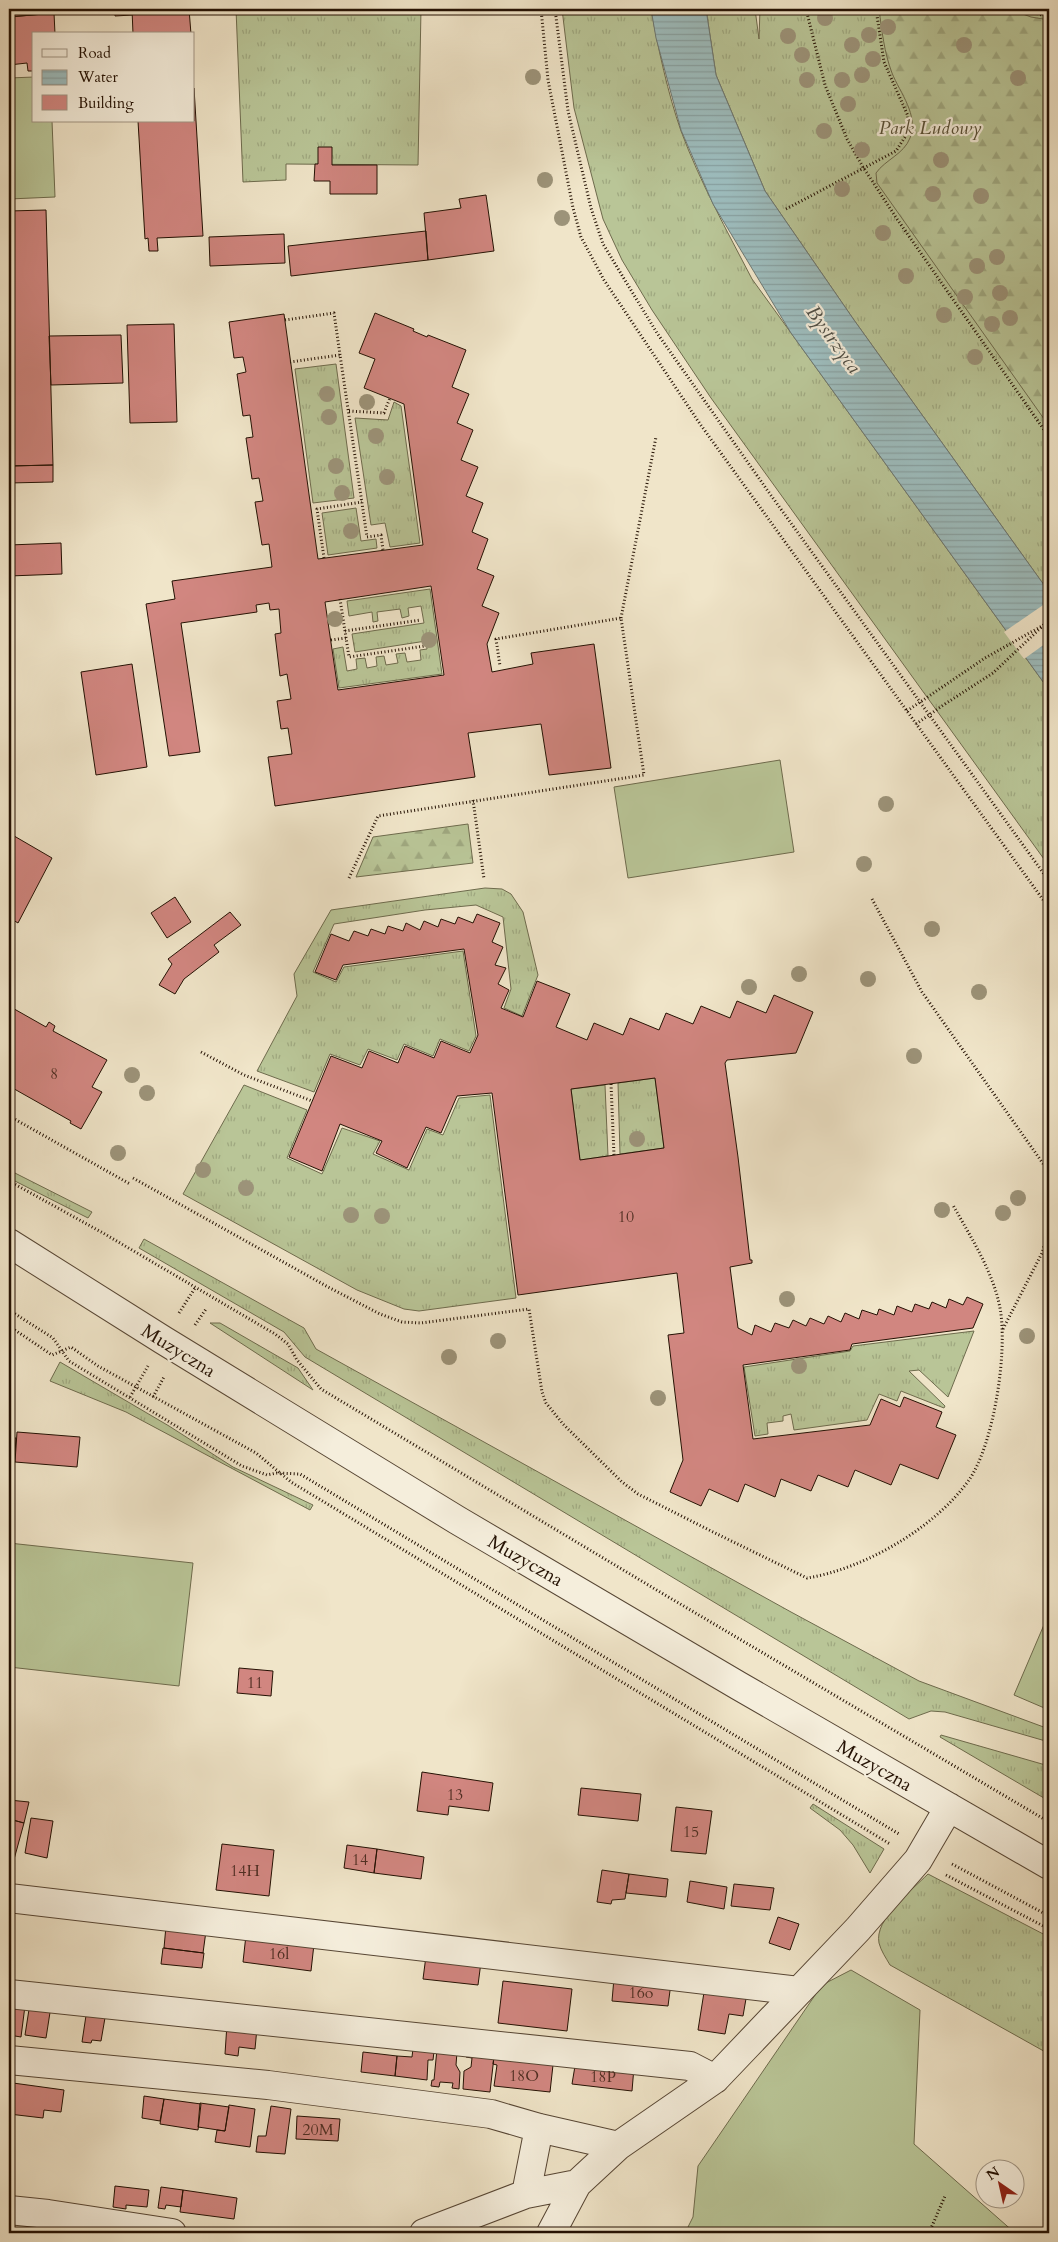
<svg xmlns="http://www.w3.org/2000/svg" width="1058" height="2242" font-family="Cardo,serif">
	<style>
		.grass { fill: url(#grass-tufts); stroke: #6e6b4d }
		.forest { fill: url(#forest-firs); stroke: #6e6b4d }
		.garden { fill: #b9c597; stroke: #6e6b4d }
		.water { fill: url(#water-rules); stroke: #6d7873 }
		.pier { fill: #f0e5c9 }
		.building { fill: #d18680; stroke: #241103; fill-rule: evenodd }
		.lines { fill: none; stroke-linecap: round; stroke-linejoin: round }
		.minor-casing { stroke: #574634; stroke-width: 30 }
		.path { stroke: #241103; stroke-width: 3; stroke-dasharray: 1 2.5; stroke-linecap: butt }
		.minor { stroke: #f5eedc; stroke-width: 28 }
		.path-bridge { stroke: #241103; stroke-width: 3; stroke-dasharray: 1 2.5; stroke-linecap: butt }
		.tree { fill: #9c9379 }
		.labels { text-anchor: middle; stroke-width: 4.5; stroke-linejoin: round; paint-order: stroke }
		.number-label { font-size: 16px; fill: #4f2e22 }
		.park-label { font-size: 19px; font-style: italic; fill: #585037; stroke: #f5eedc }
		.street-label { font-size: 19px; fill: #241103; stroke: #f5eedc }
		.water-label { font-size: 20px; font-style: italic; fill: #4e4d44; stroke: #f5eedc }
	</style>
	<defs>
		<pattern id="grass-tufts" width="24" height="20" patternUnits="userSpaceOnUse" patternTransform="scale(1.25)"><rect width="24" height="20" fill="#b9c597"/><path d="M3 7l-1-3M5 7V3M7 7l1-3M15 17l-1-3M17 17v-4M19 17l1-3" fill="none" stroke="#9fa880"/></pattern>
		<pattern id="forest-firs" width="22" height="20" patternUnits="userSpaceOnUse" patternTransform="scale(1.25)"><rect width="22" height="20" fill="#b9c597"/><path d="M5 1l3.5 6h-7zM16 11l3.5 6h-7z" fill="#9fa880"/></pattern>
		<pattern id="water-rules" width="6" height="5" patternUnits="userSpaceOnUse" patternTransform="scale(1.25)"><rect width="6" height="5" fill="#9dbdbe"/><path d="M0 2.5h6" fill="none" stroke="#87a1a2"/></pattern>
	</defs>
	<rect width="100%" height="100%" fill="#f0e5c9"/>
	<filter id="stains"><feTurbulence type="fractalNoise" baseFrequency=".004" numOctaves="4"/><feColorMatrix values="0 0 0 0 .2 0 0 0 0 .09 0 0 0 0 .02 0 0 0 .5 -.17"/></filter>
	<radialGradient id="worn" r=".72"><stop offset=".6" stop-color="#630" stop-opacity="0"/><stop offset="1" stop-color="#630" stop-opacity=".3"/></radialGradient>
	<!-- grass -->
	<path class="grass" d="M236,9H421L418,165L286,164V180L243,182Z
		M562,9H651C658,48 668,94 681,131C700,182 727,231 752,279L1049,690V866L711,398L652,310L622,260L603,219L574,108Z
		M706,9H755L759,39L760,9H1049V592L854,320L765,191L716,75Z
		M336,364L354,498L313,503L295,369Z
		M394,402L401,406L420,543L390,547L385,523L371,525L355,418L388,420Z
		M356,508L361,541L376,539L377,548L328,555L322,513Z
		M430,589L442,674L339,688L333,649L343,647L347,671L357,669L356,659L365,658L367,668L377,666L376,657L384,656L386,665L398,663L396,654L405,653L407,662L421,660L420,650L427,649L426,641L355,652L352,634L424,623L421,606L408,608L409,616L402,618L400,609L377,612L378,621L373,622L372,612L349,616L347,601Z
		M485,888L502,889L511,894L523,912L538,975L522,1016L504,1008L511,989L503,917L476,905L425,910L334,924L313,972L336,982L344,967L463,951L476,1036L469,1051L440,1039L433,1056L404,1044L397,1060L368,1049L360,1065L330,1054L314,1092L257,1071L297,996L294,974L331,910Z
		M655,1078L664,1148L620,1154L618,1083Z
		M244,1085L307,1110L287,1158L322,1174L342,1128L380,1141L373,1154L409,1170L427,1129L443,1135L459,1098L490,1095L516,1298L419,1311L404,1309L357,1290L183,1194Z
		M605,1085L608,1156L580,1160L571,1089Z
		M9,1170L92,1212L88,1218L9,1178Z
		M144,1239L304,1328L316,1349L791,1612L919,1681L1049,1729V1742L945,1712L931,1711L909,1719L305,1357L284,1332L139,1248Z
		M210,1323H220L298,1368L313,1390Z
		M974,1331L948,1397L919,1370L909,1371L945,1406L944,1408L901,1391L897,1401L879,1394L867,1420L794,1430L791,1414L783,1416V1421L767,1423L768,1434L755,1436L744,1367L850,1351L853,1346Z
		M60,1362L169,1426L233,1467L313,1505L310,1510L126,1412L50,1381Z
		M941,1735L1049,1766V1801L940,1737Z
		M813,1804L884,1849L870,1873L853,1845L840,1830L810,1808Z
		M928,1874L1049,1937V2054L890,1965C886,1958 881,1951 879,1943C874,1919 912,1890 928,1874Z"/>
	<!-- forest -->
	<path class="forest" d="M879,9H1009L1031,17L1049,20V426L877,183L876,173C885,160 904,154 910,138C919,115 900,93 892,73C884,52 882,31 879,9Z
		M468,824L473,863L356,877L373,837Z"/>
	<!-- garden -->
	<path class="garden" d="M34,77V121H52L55,197L9,199V78Z
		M780,760L794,852L628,878L614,787Z
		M9,1543L193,1563L179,1686L9,1667Z
		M1049,1613V1710L1014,1695Z
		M851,1970L920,2010L914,2144L1015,2233H685L693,2217L698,2166L822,1985Z"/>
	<!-- water -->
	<path class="water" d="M651,9H706L716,75L765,191L854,320L1049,592V690L791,333L713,204L681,130L656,38Z"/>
	<!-- pier -->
	<path class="pier" d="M1049,601V641L1024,659L1004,632Z"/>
	<!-- building -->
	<path class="building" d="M9,9H67L68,12L9,17Z
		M115,9H132V15L115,16Z
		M132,9H189L191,34H133Z
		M54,13L55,34H34V71H28L27,63L9,65V17Z
		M194,88L203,236L157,238L158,251H149L148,238L145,239L138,121H194Z
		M318,147H332V165H377V194H330V181H314L315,164H318Z
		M486,195L494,251L428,260L424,213L461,208L459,199Z
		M46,210L53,465L9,466V211Z
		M426,231L428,260L291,276L288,246Z
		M284,234L285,263L210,266L209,237Z
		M375,313L414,329L413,331L427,337L428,335L466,350L452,387L469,394L457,423L473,430L461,460L478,467L466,496L483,503L472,532L488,539L477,569L494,576L482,606L499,613L487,644L492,672L533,664L531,653L594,644L611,768L549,775L541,724L468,733L475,777L275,806L268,757L292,754L288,728L281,729L277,701L291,699L287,674L280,676L275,634L281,633L279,609L270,610L269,603L256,605L257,612L181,623L200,752L169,756L146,604L175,599L172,581L272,567L269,544L262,545L255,502L263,501L259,478L252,479L246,438L253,437L250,415L243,416L237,374L246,372L243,357L234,358L229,322L284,314L318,559L423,545L404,404L364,388L375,359L359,353ZM431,586L444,675L338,690L325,602Z
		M174,324L177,422L130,423L127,325Z
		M121,335L123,383L51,385L49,336Z
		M53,465V482L9,483V466Z
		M61,543L62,574L9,576V545Z
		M132,664L147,767L96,775L81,672Z
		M9,833L52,858L18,923L13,920L9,928Z
		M175,897L191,922L167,938L151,913Z
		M230,912L241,925L214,945L219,952L184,979L175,994L159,985L172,964L168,959Z
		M477,914L500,923L492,942L503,947L495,965L506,968L498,984L509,990L501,1008L523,1017L537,981L570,994L556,1027L587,1040L594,1023L623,1035L630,1018L659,1030L666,1013L693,1024L701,1006L730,1018L737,1001L766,1013L774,995L813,1012L796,1053L727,1060L725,1063L738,1157L750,1260H752V1263L730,1267L738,1328L752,1335L755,1325L771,1332L775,1323L789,1328L793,1320L806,1326L810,1318L824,1324L828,1316L841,1322L845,1313L859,1319L862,1310L877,1315L879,1309L894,1315L897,1306L912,1312L915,1304L929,1309L932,1302L946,1308L949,1299L963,1305L967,1297L983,1304L973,1328L852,1344L850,1350L743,1365L753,1439L870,1425L881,1399L900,1407L904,1397L942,1412L936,1427L956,1435L938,1479L900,1464L891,1485L855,1470L848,1487L818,1475L811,1491L781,1479L775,1497L745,1484L738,1502L709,1489L701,1506L670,1492L683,1460L668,1335L684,1333L677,1273L518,1295L492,1093L457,1096L441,1133L426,1127L407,1168L376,1153L382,1141L340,1124L322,1171L289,1157L331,1056L362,1068L369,1051L398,1063L405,1046L434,1058L441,1041L470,1053L478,1035L464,949L343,965L336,980L315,972L331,934L349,941L354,931L368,936L371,929L385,934L388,926L403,931L406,923L420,930L424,921L438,927L441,919L455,924L458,917L473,923ZM655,1078L664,1148L580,1160L571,1089Z
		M9,1006L46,1027L49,1022L55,1026L53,1031L107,1060L92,1087L102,1092L81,1129L70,1123L71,1121L9,1086Z
		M17,1432L80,1437L77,1467L15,1462Z
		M9,1438H16L14,1467L9,1466Z
		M239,1668L273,1671L271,1696L237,1693Z
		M422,1772L493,1783L489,1811L449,1806L448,1815L417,1811Z
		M581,1788L641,1794L638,1821L578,1815Z
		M9,1800L29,1802L24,1823L9,1819Z
		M676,1807L712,1811L706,1854L671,1851Z
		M31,1818L53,1821L47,1858L25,1853Z
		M9,1819L24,1823L10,1874L9,1873Z
		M222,1844L274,1850L269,1896L216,1890Z
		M347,1845L377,1849L374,1873L344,1868Z
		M377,1849L424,1857L421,1879L374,1873Z
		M602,1870L629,1874L625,1899L612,1900L611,1904L597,1902Z
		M629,1874L668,1879L666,1897L626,1893Z
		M690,1881L727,1887L724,1909L687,1902Z
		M734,1884L774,1888L770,1910L731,1906Z
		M778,1917L799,1924L790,1950L769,1943Z
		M166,1926L206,1931L203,1953L164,1948Z
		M246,1935L314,1944L311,1971L243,1962Z
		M163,1948L204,1953L202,1968L161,1964Z
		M426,1956L481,1962L478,1985L423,1979Z
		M614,1978L671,1983L668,2006L612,2001Z
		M503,1981L572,1989L567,2031L498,2023Z
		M705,1986L747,1993L743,2016L729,2014L725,2034L698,2030Z
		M9,1996L26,1998L21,2037L9,2035Z
		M30,2003L51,2006L46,2038L25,2035Z
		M87,2009L106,2012L101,2041L92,2040L91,2043L82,2042Z
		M227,2024L257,2028L255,2049L239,2047L238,2056L225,2054Z
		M414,2040L435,2043L433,2060H428L427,2080L395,2076L397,2056L412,2057Z
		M467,2046L495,2048L490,2092L463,2089L464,2071L471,2067L472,2058L466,2057Z
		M495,2048L554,2056L550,2092L494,2086L497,2065L493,2064Z
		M437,2049L457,2052L456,2065L460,2072L459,2089L452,2088L453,2083L440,2082L439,2087L431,2086L432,2080H434Z
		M363,2052L397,2056L395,2076L361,2072Z
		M576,2060L634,2067L632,2091L572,2084Z
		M9,2082L13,2083L9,2112Z
		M13,2083L64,2090L61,2112L44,2110L43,2118L9,2114Z
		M144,2096L164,2099L160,2121L142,2118Z
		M164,2099L201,2104L198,2130L160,2124Z
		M200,2103L229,2107L225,2131L198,2127Z
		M229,2105L255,2109L250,2147L215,2142L217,2130L225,2131Z
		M271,2106L291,2109L285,2154L256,2152L258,2136H266Z
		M297,2116L340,2119L338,2141L296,2139Z
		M115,2186L149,2190L147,2207L126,2205V2209L113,2207Z
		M161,2187L183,2190L181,2207L166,2205L165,2209L158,2208Z
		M183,2190L237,2198L234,2219L180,2212Z"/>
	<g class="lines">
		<!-- minor casing -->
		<g class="minor-casing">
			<path id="minor" d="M9,1243L163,1340L457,1520L739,1686L1049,1865
				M9,1898L799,1991
				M9,1994L690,2066L715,2079
				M9,2060L268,2085L491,2114L539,2128L618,2146L577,2184L526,2194L424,2233
				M618,2146L715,2079L858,1929L918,1860L949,1807
				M526,2194L539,2128
				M9,2210L48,2214L172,2233
				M551,2233L577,2184"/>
		</g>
		<!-- path -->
		<path class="path" d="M541,9L548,80L573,208L581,237L604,280L700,424L1049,908
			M555,9L568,111L591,208L603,244L657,333L770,494L1049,881
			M806,9L825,85L847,139L863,167L897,219L1049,437
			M1020,9L1049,17
			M786,209L896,151L907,134L908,116L884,62L876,9
			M285,320L334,313L340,355
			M290,362L340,355L367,537L381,535L383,550
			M349,411L384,413L390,398
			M324,558L317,509L362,502
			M340,599L349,657L425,646
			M621,618L656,437
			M345,631L421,620
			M331,640L346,638
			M907,711L985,658L1049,622
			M916,724L945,704
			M473,800L484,879
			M349,878L378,816L644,775L621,618L496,639L500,666
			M872,899L922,992L1049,1172
			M201,1052L244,1075L312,1101
			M611,1084L614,1155
			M9,1116L130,1184
			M133,1178L328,1287L380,1314L402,1322L421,1323L529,1309L542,1392L546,1403L563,1424L622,1482L638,1494L713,1532L807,1578C864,1569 935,1528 969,1480C994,1444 1008,1351 1000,1308C993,1271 971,1238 953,1205
			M9,1181L103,1233L275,1334L288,1344L297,1360L321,1389L665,1595L1049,1822
			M9,1310L53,1338L69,1361L242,1466L267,1475L277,1473L300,1474L899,1834
			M179,1313L195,1288
			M195,1325L206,1309
			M9,1326L52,1355L71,1347L98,1366L256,1453L291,1482L890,1844
			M1003,1329L1042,1253L1049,1228
			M130,1397L148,1366
			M153,1397L164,1377
			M952,1864L1049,1916
			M946,1875L1049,1929
			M929,2233L945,2196"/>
		<!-- minor -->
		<use href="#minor" class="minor"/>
		<!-- path-bridge -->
		<path class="path-bridge" d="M945,704L993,673L1049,620"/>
	</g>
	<!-- trees -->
	<g class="tree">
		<circle cx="825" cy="18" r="8"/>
		<circle cx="888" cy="27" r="8"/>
		<circle cx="869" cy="35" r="8"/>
		<circle cx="788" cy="36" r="8"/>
		<circle cx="852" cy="45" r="8"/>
		<circle cx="964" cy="45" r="8"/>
		<circle cx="802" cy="55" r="8"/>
		<circle cx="873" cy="59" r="8"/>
		<circle cx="862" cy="75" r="8"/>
		<circle cx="533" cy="77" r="8"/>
		<circle cx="1018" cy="78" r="8"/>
		<circle cx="807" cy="80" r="8"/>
		<circle cx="842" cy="80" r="8"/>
		<circle cx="848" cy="104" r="8"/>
		<circle cx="824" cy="131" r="8"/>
		<circle cx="862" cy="150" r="8"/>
		<circle cx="941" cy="160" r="8"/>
		<circle cx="545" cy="180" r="8"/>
		<circle cx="842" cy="189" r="8"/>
		<circle cx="933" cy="194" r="8"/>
		<circle cx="981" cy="196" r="8"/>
		<circle cx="562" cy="218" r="8"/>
		<circle cx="883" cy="233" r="8"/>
		<circle cx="997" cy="257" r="8"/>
		<circle cx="977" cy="266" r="8"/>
		<circle cx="906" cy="276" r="8"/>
		<circle cx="1000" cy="293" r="8"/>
		<circle cx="965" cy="297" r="8"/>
		<circle cx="944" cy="315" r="8"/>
		<circle cx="1010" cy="318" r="8"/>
		<circle cx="992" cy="324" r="8"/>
		<circle cx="975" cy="357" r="8"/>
		<circle cx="327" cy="394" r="8"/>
		<circle cx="367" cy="402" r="8"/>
		<circle cx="329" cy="417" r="8"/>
		<circle cx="376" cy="436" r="8"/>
		<circle cx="336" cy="466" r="8"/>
		<circle cx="387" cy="477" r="8"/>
		<circle cx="342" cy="493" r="8"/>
		<circle cx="351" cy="531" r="8"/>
		<circle cx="335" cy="619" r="8"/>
		<circle cx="429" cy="640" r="8"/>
		<circle cx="886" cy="804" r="8"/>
		<circle cx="864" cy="864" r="8"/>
		<circle cx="932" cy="929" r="8"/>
		<circle cx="799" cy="974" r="8"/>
		<circle cx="868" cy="979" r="8"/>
		<circle cx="749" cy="987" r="8"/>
		<circle cx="979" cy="992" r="8"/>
		<circle cx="914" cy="1056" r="8"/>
		<circle cx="132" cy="1075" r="8"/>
		<circle cx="147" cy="1093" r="8"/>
		<circle cx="637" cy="1139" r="8"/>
		<circle cx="118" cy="1153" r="8"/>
		<circle cx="203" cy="1170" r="8"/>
		<circle cx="246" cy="1188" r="8"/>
		<circle cx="1018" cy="1198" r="8"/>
		<circle cx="942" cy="1210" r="8"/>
		<circle cx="1003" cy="1213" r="8"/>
		<circle cx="351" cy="1215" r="8"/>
		<circle cx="382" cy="1216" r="8"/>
		<circle cx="787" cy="1299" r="8"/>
		<circle cx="1027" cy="1336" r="8"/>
		<circle cx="498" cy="1341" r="8"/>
		<circle cx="449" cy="1357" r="8"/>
		<circle cx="799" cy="1366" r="8"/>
		<circle cx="658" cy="1398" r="8"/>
	</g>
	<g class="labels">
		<!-- number labels -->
		<g class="number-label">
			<text x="54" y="1079">8</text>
			<text x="626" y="1222">10</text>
			<text x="255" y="1688">11</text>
			<text x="455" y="1800">13</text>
			<text x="691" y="1837">15</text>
			<text x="360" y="1865">14</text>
			<text x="245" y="1876">14H</text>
			<text x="279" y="1959">16l</text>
			<text x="641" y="1998">16o</text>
			<text x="524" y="2081">18O</text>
			<text x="603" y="2082">18P</text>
			<text x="318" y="2135">20M</text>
		</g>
		<!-- park labels -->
		<g class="park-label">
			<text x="930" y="134">Park Ludowy</text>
		</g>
		<!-- street labels -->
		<g class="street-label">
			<text transform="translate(179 1350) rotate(32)" y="7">Muzyczna</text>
			<text transform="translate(526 1560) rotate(30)" y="7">Muzyczna</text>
			<text transform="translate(875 1765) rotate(30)" y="7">Muzyczna</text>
		</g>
		<!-- water labels -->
		<g class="water-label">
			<text transform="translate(834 339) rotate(54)" y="7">Bystrzyca</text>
		</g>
	</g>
	<!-- margin -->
	<rect width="1058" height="2242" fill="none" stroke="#f0e5c9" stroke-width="30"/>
	<rect x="10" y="10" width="1038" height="2222" fill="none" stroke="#241103" stroke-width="2.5"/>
	<rect x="15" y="15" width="1028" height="2212" fill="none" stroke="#241103"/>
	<!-- legend -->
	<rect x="32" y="32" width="162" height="90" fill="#f5eedc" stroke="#a19685"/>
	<rect x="42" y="49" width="25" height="8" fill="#f5eedc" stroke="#a19685"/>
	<text x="78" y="58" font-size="15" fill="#241103">Road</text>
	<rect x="42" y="70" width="25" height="15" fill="url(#water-rules)" stroke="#a19685"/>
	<text x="78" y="82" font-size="15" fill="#241103">Water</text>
	<rect x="42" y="95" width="25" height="15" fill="#d18680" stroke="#a19685"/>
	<text x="78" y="108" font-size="15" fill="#241103">Building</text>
	<!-- north arrow -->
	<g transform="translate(1000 2184) rotate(326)"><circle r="24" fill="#f5eedc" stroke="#a19685"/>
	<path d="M0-4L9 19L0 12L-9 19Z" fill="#8f2418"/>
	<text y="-8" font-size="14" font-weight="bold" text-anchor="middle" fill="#241103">N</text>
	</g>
	<rect width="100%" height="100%" filter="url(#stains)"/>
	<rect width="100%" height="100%" fill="url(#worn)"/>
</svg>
